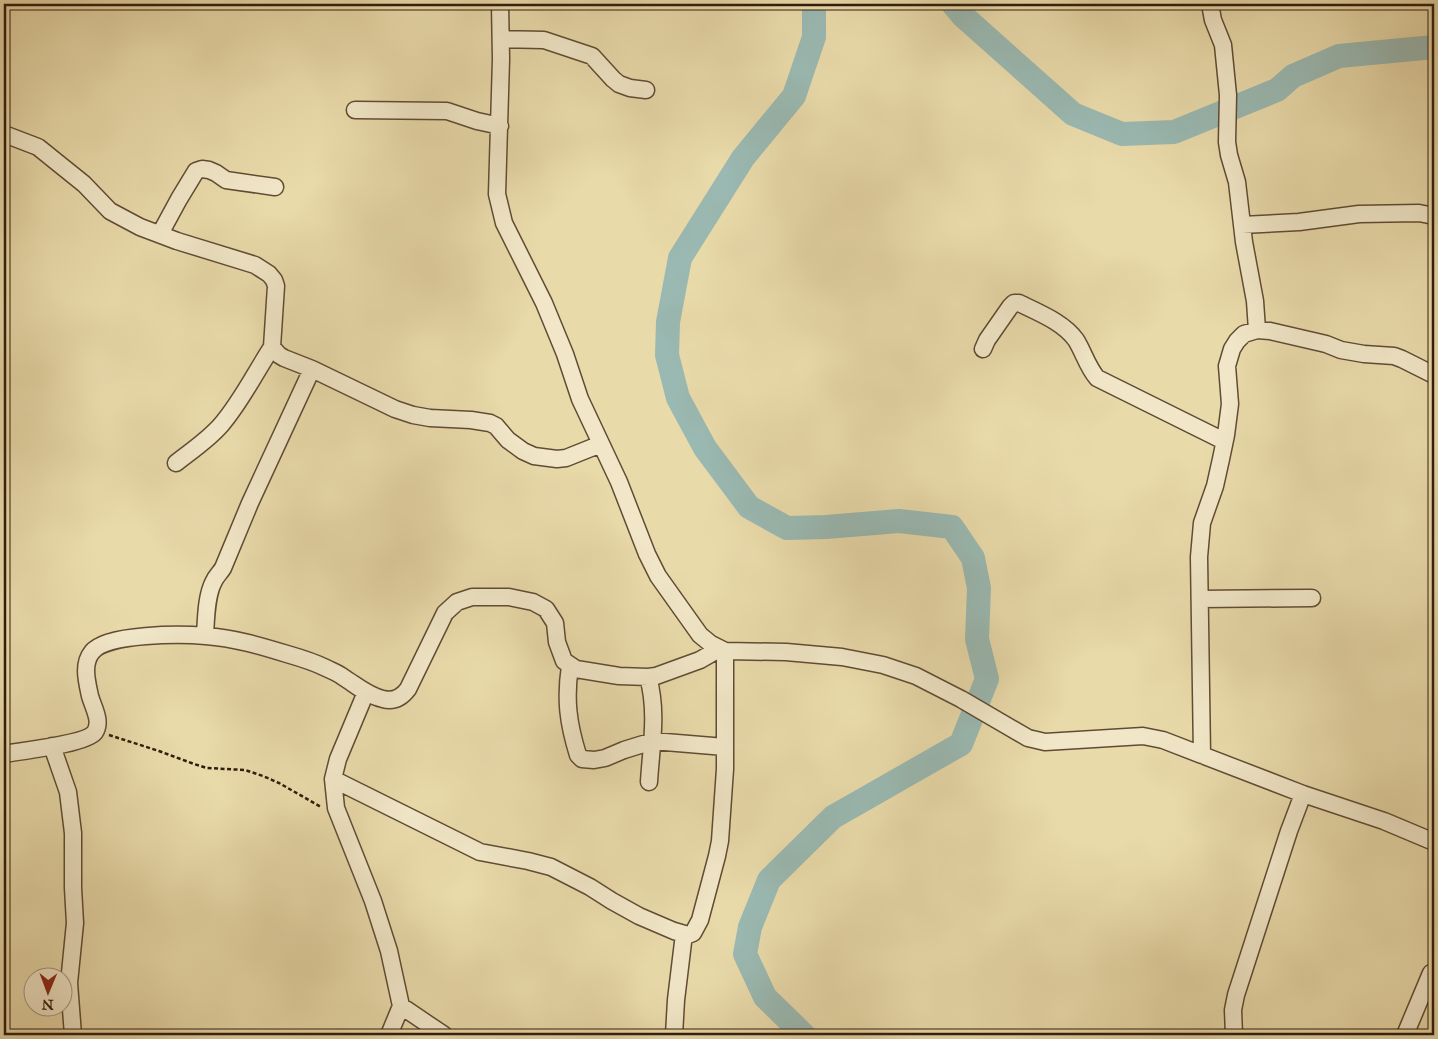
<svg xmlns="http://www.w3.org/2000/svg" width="1438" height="1039" font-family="'IM FELL Great Primer',serif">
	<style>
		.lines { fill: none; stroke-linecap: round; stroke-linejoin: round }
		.river { stroke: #9ab9b2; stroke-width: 24 }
		.minor-casing { stroke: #604c34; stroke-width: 19 }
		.path { stroke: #321c0c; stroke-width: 2.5; stroke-dasharray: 4 2.5; stroke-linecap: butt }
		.minor { stroke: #f1e7c8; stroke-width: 16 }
	</style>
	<rect width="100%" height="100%" fill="#e9daaa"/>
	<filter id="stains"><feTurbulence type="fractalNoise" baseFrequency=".004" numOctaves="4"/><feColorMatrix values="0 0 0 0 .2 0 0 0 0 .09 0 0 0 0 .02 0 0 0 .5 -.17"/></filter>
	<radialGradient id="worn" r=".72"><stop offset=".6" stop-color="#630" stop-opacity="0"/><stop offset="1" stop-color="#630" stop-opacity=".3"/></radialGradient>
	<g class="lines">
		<!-- river -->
		<path class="river" d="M953,4L963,16L1073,114L1122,134L1174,132L1277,90L1293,76L1339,56L1434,47
			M804,1035L765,997L745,954L750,927L769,880L833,817L961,744L987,679L977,639L979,588L973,558L952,527L899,521L826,527L787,528L749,507L705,448L678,398L667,355L668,322L680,258L743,158L794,96L814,37V4"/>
		<!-- minor casing -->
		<g class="minor-casing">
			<path id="minor" d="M500,4L501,59L497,194L504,223L544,303L565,354L580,399L619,482L647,554L658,576L700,635L711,644L725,651L786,652L842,657L883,665L916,676L961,699L1028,738L1045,742L1143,736L1163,740L1303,794L1384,821L1434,842
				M1210,4L1213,20L1223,45L1228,95L1227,142L1229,155L1237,182L1244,242L1255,301L1257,330
				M501,39L544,40L592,56L613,79L619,84L630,88L646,90
				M355,110L447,111L477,121L500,126
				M4,134L38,147L84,184L110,211L140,227L177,241L255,265L269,274L274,280L276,286L272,347L279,355L284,358L312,369L395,409L413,415L430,418L471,420L490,423L496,426L508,440L523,451L534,456L557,459L566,458L601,444
				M1242,225L1299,222L1359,214L1419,213L1434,216
				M160,234L179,199L196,171L202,169L209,170L216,173L226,180L275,187
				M983,349L987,340L1010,307L1014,303H1019C1039,313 1063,322 1076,340C1084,353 1087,366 1097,378L1224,441
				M176,463C191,451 208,440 221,425C241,402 255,373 272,347
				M1200,599L1312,598
				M205,636C206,620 206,595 214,581C216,576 220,573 223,568L250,503L312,369
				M570,666C565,699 568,723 578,755L582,759L594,760L605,758L624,750L653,741L725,747
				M648,677C658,712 651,747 649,782
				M366,692L338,759L333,779L336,808L373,901L389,951L401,1006L444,1035
				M52,746L68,792L73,833V888L75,923L69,983L73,1035
				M4,754C20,751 87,744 95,732C102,721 93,707 90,696C87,682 82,664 92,652C106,633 183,634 206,636C234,638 261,646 287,654C301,658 314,662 326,668C332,671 338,673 343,677C356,685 368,696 383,699C394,702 402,697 408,689L445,613L457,602L472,597H509L533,602L546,609L555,623L557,642L564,661L576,669L619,676L648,677L656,676L700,660L719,649
				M1202,755L1199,557L1202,523L1215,486L1221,459L1226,435L1230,404L1227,366L1232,349L1237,341L1244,334L1257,330L1270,331L1326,344L1341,350L1364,354L1394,356L1402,359L1434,375
				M333,779L480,852L528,861L551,867L590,887L612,901L639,916L674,931L688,935L693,933L700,920L717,856L720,841L725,769V651
				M389,1035L401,1006
				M674,1035L676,1000L684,934
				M1234,1035L1233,1010L1236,995L1289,831L1303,794
				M1405,1035L1431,973"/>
		</g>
		<!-- path -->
		<path class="path" d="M109,735L159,751L194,764L207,768L245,770L263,776L279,783L321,807"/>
		<!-- minor -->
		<use href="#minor" class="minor"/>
	</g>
	<!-- margin -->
	<rect width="1438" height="1039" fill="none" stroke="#e9daaa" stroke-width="20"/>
	<rect x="5" y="5" width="1428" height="1029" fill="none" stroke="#321c0c" stroke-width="2.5"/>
	<rect x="10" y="10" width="1418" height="1019" fill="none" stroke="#321c0c"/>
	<!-- north arrow -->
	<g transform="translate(48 992) rotate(181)"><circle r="24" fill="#f1e7c8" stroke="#a5967d"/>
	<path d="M0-4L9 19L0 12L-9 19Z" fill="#8f2418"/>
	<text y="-8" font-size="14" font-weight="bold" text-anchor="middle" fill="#321c0c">N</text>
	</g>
	<rect width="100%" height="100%" filter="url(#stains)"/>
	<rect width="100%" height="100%" fill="url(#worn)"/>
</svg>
